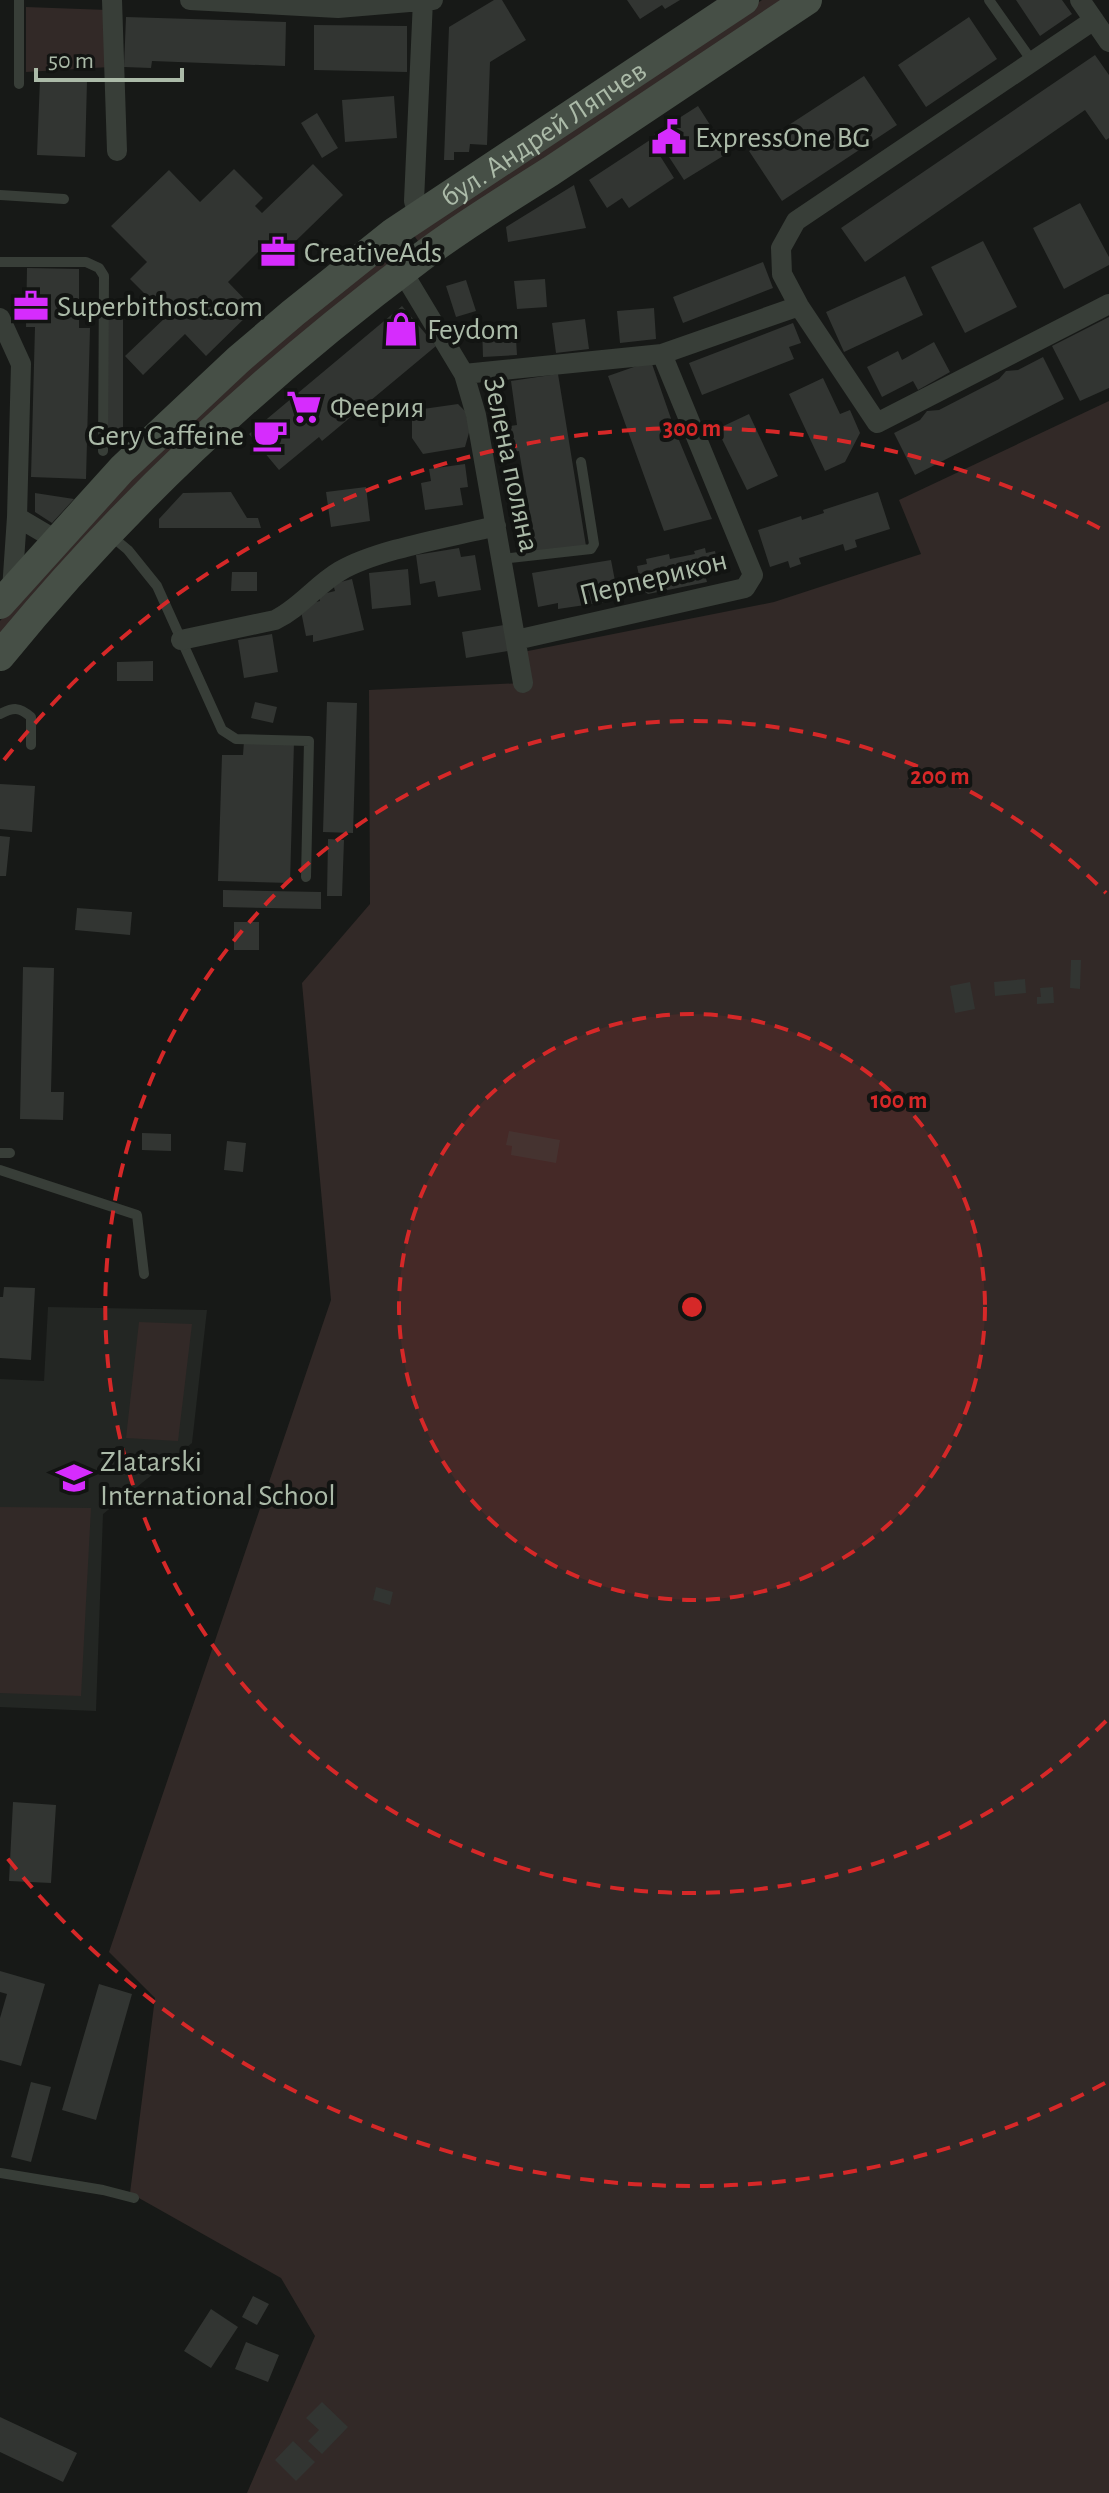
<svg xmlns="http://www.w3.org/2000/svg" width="1109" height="2493" font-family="'Alegreya Sans',sans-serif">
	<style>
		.built { fill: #232623 }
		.green { fill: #322927 }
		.building { fill: #323532 }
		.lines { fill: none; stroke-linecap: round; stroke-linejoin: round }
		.lane { stroke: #383e38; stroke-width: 10 }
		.street { stroke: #383e38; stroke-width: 20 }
		.secondary { stroke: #464f46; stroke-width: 30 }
		.ring { fill: none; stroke: #d62828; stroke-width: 4; stroke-dasharray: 14 10 }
		.labels { text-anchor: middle; stroke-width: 8; stroke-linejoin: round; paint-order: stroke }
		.street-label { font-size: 30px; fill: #abbaa8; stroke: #121412 }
		.poi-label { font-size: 30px; fill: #abbaa8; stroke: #121412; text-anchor: start }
		.centre { fill: #d62828; stroke: #121412; stroke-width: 4 }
		.ring-label { font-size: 24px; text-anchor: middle; font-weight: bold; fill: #d62828; stroke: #121412; stroke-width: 8; stroke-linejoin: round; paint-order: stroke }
	</style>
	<rect width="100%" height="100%" fill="#171917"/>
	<!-- built -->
	<path class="built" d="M48,1307L207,1310L192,1443L103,1514L96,1711L0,1707V1379L44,1381Z"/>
	<!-- green -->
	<path class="green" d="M762,0H784L420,244L413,234Z
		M26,7L108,10L110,67L26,72Z
		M406,240L413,249L0,637V621C120,478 259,353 406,240Z
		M1109,401V2493H247L315,2336L281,2278L130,2193L155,1998L109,1952L331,1300L302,983L370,904L369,690L523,683L518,653L774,602L921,554L899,500Z
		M139,1322L192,1324L178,1441L126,1438Z
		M0,1507L91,1508L81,1696L0,1693Z"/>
	<!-- building -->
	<path class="building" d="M494,0H502L526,40L490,62L487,145L470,144L469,152H454V160H444L449,27Z
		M627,0H680L665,9L662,5L640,19Z
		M1016,0H1062L1072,14L1040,36Z
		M126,17L286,22L285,66L152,61L151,68L124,67Z
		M969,17L997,59L926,107L898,65Z
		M314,25L407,26V72L314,70Z
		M1095,55L1109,75V138L1106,140L1085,110L865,262L841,228Z
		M864,76L897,125L782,201L749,151Z
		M40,79L87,81L85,157L37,155Z
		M394,96L397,138L345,142L342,100Z
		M698,106L728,153L684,180L654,134Z
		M317,113L338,148L322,158L301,123Z
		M650,140L674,178L629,208L622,198L607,208L589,180Z
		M313,164L343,195L271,265L258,252L228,282L254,309L206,356L185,334L143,375L125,356L167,316L130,279L147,262L111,226L169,170L200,202L234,169L263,198L255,206L262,213Z
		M574,185L586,228L508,242L506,227Z
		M1080,203L1109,257V265L1064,289L1033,228Z
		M983,241L1017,307L965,333L931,267Z
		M763,262L773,288L683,323L673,297Z
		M27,268L79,269V328H90L86,479L31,477L35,327H26Z
		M905,276L923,315L844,352L826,312Z
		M545,279L547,307L517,309L514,281Z
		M466,280L476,311L456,317L446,286Z
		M107,302H123V433L107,434Z
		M402,306L436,346L322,441L319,437L279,470L249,434Z
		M654,308L656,339L620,343L617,311Z
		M1109,317V388L1080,401L1052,346Z
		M585,319L589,349L556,353L552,323Z
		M515,323L517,355L483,357L482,325Z
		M793,323L801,343L789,347L794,359L702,395L689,363Z
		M934,342L950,372L918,390L913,381L882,397L867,367L898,351L902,360Z
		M1043,357L1064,399L915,475L894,433L920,420L927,411L939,410L999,379L1006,371L1018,370Z
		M651,361L676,433L712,519L664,531L608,376Z
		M558,374L586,546L537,555L519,451L501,454L497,428L517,425L511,381Z
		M823,378L840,414L850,410L860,433L845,462L825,471L789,394Z
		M458,404L465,411L470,429L465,447L423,454L412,438V419L416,410Z
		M749,414L778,476L747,490L717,429Z
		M465,464L468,487L460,488L463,505L425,510L421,483L431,481L429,469Z
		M366,487L370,521L331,527L326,492Z
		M231,492L247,518H258L261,528H159V519L183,493Z
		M878,492L890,529L855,540L857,547L845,551L843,544L799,558L801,564L790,568L788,561L770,567L758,530L801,516L802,520L824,513L823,510Z
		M35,493L74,499L52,523L35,512Z
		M459,548L461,557L475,555L481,590L438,597L435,581L420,584L416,555Z
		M705,548L706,553L715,551L718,568L704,571L707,582L648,594L642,590L637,566L647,564L646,559L669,554L670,559L695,554L694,551Z
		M611,560L616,586L610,587L612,601L558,609V603L538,607L532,573Z
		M408,569L411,605L372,609L369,573Z
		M232,572H257V591H231Z
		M352,579L364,630L313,642V635L306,636L300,606L320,601L319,595L335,591L333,584Z
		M504,625L508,651L466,658L462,632Z
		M272,634L278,672L244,678L238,640Z
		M153,661V681H117V662Z
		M255,702L277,707L273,723L251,718Z
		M327,702L357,703L353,833L323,832Z
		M244,741L294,742L290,883L218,881L222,755H243Z
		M0,784L35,786L32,832L0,829Z
		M0,836L10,837L6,876H0Z
		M328,839L344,840L342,896H327Z
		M223,890L321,892V909L223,907Z
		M77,908L132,912L130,935L75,930Z
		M234,922H259V950H234Z
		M1071,960H1081L1080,989L1070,988Z
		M23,967L54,968L51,1092H64L63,1120L20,1119Z
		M1025,979L1026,993L995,996L994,982Z
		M970,982L975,1009L955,1013L950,986Z
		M1053,987L1054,1003L1037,1004V997H1041L1040,988Z
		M509,1131L560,1140L556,1163L511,1155L512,1146L506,1145Z
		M142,1133L171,1134V1151L142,1150Z
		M227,1141L246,1143L243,1172L224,1170Z
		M4,1287L35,1288L31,1360L0,1358V1297H3Z
		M376,1587L393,1592L390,1605L373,1600Z
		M13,1802L56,1805L51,1883L9,1881Z
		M0,1971L45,1984L21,2066L0,2060V2018L7,1994L0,1992Z
		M99,1984L132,1994L96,2120L62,2110Z
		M31,2082L51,2087L31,2162L11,2157Z
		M253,2296L269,2304L257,2325L242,2317Z
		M211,2309L238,2327L211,2368L184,2351Z
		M246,2342L279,2355L268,2382L235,2369Z
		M322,2402L348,2427L322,2454L308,2441L319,2430L306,2418Z
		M0,2417L77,2453L63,2482L0,2452Z
		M293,2441L315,2462L296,2481L275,2460Z"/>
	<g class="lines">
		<!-- lane -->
		<path class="lane" d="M19,0V84
			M989,0L1032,61
			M0,195L64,199
			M0,262H86L99,268L104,276L103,451
			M110,535L128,550L157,586L222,730L236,739L309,741L306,877
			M502,559L591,549L594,544L581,462
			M0,714C14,707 19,707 31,717V745
			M0,1153H10
			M0,1170L137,1215L144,1274
			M0,2173L103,2190L134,2198"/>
		<!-- street -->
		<path class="street" d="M112,0L117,151
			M190,0L338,8L433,0
			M1080,0L1109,42
			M1094,20L796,221L781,248L782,274L799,306L877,423L1109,304
			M419,216L414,201L423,0
			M402,271L464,374L476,415L523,683
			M0,318L21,364L17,517L12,590
			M464,374L662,354L799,306
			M17,517L56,540
			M181,640L275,620C300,608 316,585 340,571C378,549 452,537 496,526
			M516,640L745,588L753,575L662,354"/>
		<!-- secondary -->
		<g class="secondary">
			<path id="s1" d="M0,604L122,469L238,360L293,313L393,233L744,0"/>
			<path d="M0,656C122,506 265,374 420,258C462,226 507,199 551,171C636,114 722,57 807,0"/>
		</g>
	</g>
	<!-- distance rings -->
	<circle cx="692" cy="1307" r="293" fill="#d62828" fill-opacity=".12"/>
	<g class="ring">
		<circle cx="692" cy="1307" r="293"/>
		<path d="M1106 1721A586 586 0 1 1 1106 893"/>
		<path d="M1105 2083A879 879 0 0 1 4 1854M4 760A879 879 0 0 1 1105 531"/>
	</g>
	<!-- icons -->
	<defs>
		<g id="civic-bare" transform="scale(2.76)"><path d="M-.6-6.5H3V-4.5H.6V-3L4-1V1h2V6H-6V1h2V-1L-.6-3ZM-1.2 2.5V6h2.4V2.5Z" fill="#d62cfd" stroke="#121412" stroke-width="2.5" paint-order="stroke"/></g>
		<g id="office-bare" transform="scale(2.76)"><path d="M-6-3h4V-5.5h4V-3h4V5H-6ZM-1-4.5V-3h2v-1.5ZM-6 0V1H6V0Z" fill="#d62cfd" stroke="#121412" stroke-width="2.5" paint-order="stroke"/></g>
		<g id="shop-bare" transform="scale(2.76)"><path d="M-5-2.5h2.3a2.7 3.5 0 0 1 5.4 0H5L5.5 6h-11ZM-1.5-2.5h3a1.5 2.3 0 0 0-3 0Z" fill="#d62cfd" stroke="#121412" stroke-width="2.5" paint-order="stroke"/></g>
		<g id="supermarket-bare" transform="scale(2.76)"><path d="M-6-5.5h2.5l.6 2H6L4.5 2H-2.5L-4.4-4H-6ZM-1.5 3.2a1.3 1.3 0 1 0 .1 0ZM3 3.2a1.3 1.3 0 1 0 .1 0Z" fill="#d62cfd" stroke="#121412" stroke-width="2.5" paint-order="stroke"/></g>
		<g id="cafe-bare" transform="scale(2.76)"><path d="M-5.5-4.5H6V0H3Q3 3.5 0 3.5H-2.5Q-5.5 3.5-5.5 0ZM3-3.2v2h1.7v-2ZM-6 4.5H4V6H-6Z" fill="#d62cfd" stroke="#121412" stroke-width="2.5" paint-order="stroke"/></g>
		<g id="school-bare" transform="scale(2.76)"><path d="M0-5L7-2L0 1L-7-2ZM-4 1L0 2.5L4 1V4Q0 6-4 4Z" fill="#d62cfd" stroke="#121412" stroke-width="2.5" paint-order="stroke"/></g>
	</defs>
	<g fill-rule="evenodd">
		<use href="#civic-bare" x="669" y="137"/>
		<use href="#office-bare" x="278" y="252"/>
		<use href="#office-bare" x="31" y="306"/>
		<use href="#shop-bare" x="401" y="329"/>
		<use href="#supermarket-bare" x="304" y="407"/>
		<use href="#cafe-bare" x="270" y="435"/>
		<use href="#school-bare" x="74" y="1478"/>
	</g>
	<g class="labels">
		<!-- street labels -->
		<g class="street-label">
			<text dy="10" stroke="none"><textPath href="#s1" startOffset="722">бул. Андрей Ляпчев</textPath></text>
			<text transform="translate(512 464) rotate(78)" y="10">Зелена поляна</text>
			<text transform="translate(653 577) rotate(-14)" y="10">Перперикон</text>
		</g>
		<!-- poi labels -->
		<g class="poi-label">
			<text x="695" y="147">ExpressOne BG</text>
			<text x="304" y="262">CreativeAds</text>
			<text x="57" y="316">Superbithost.com</text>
			<text x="427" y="339">Feydom</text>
			<text x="330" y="417">Феерия</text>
			<text x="244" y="445" text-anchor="end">Gery Caffeine</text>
			<text x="100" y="1471">Zlatarski<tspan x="100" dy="34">International School</tspan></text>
		</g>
	</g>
	<circle cx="692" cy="1307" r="12" class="centre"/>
	<g class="ring-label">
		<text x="692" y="436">300 m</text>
		<text x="940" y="784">200 m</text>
		<text x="899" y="1108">100 m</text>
	</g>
	<!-- scale -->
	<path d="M36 68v12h146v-12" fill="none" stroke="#abbaa8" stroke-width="4"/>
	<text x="48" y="68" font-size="24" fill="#abbaa8" stroke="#121412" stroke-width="6" paint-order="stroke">50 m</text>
</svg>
